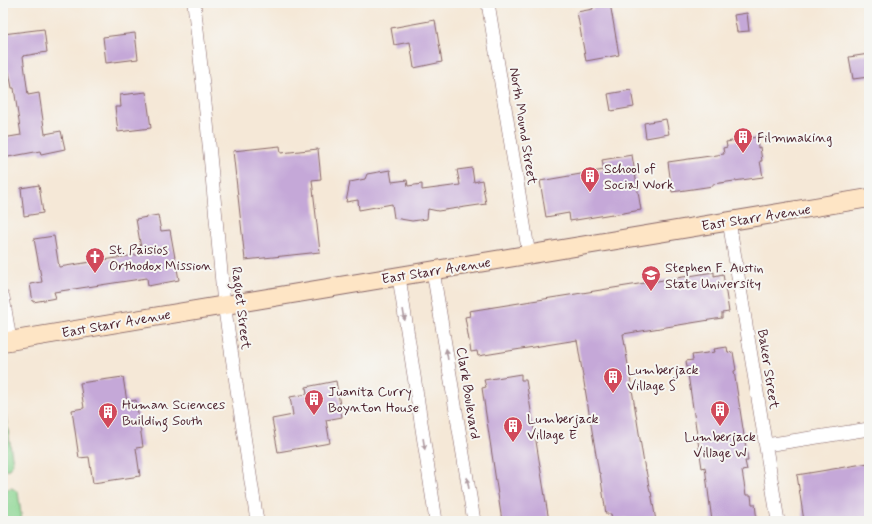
<svg xmlns="http://www.w3.org/2000/svg" width="872" height="524" font-family="Mynerve,sans-serif">
	<style>
		.green { fill: #8bd592; stroke: #6a7a5e }
		.building { fill: #c5a8d8 }
		.lines { fill: none; stroke-linecap: round; stroke-linejoin: round }
		.minor-casing { stroke: #866567; stroke-width: 14 }
		.secondary-casing { stroke: #866567; stroke-width: 20 }
		.minor { stroke: #fff; stroke-width: 13 }
		.secondary { stroke: #fee5c5; stroke-width: 18 }
		.oneway { fill: #ae9aa0 }
		.labels { text-anchor: middle; stroke-width: 4; stroke-linejoin: round; paint-order: stroke }
		.street-label { font-size: 14px; fill: #4a1f2b; stroke: #f6f6f2 }
		.poi-label { font-size: 14px; fill: #4a1f2b; stroke: #f6f6f2; text-anchor: start }
	</style>
	<rect width="100%" height="100%" fill="#f6f6f2"/>
	<filter id="ink" filterUnits="userSpaceOnUse"><feTurbulence type="fractalNoise" baseFrequency=".025" numOctaves="2"/><feDisplacementMap in="SourceGraphic" scale="8" xChannelSelector="R" yChannelSelector="G"/><feConvolveMatrix kernelMatrix="1 2 1 2 8 2 1 2 1" color-interpolation-filters="sRGB"/></filter>
	<filter id="wash" filterUnits="userSpaceOnUse"><feTurbulence type="fractalNoise" baseFrequency=".012" numOctaves="4" result="noise"/><feDisplacementMap in="SourceGraphic" scale="16" xChannelSelector="R" yChannelSelector="G"/><feGaussianBlur stdDeviation="0.9" result="paint"/><feColorMatrix in="noise" values="0 0 0 0 0 0 0 0 0 0 0 0 0 0 0 0 0 1.4 0 .05"/><feComposite in="paint" operator="in"/></filter>
	<g filter="url(#wash)">
		<rect width="100%" height="100%" fill="#f5e8d7"/>
		<!-- green -->
		<path class="green" d="M3,398L13,463L9,469L3,470Z
			M12,488L18,492L22,521H3V490Z"/>
		<g id="blocks">
			<!-- building -->
			<path class="building" d="M592,3H610L619,55L586,61L577,12L593,9Z
				M747,13L749,31L737,32L734,15Z
				M435,20L442,62L414,68L410,42L394,45L391,28Z
				M44,29L47,52L23,56L28,95L39,93L45,134L61,131L65,149L41,154L40,151L3,158V138L21,135L14,88H12L9,72H3V34Z
				M135,33L138,59L106,63L103,37Z
				M869,54V77L853,79L849,57Z
				M631,90L634,107L611,111L608,94Z
				M146,92L151,128L118,132L115,107H121L120,95Z
				M666,119L669,134L646,138L644,123Z
				M757,137L758,148L760,147L762,161H760L763,177L713,184V186L672,192L668,162L724,154L723,148L727,147L726,142Z
				M280,146L281,153L318,149L321,179L312,180L320,252L245,260L233,151Z
				M632,155L641,210L612,215V214L570,221L569,213L546,217L540,181L604,170L602,160Z
				M472,168L474,182L482,180L486,204L438,211L428,209L427,219L412,221L394,218L392,204L359,210L358,200L346,202L350,182L365,179L367,174L390,170L392,182L407,180L408,186L422,184V190L460,185L457,170Z
				M39,185L43,213L24,216L21,188Z
				M158,215L161,231L170,230L179,280L148,286L147,278L54,292L56,298L33,302L30,284L42,282L34,239L54,236L59,267L142,254L136,219Z
				M714,272V276L723,274L729,312L722,313V318L623,334L645,470H646L650,492H651L656,521H627V518L612,520L611,514H606L600,473H599L577,340L478,356L477,351L471,352L465,317L470,316L469,311Z
				M727,347L728,353L733,352L736,370L734,371L748,461H745L747,470L742,471L746,495H751L752,504H755L757,521H712L705,467L702,468L686,361L693,360L692,355L715,352L714,349Z
				M521,374V380H526L549,521H502L482,388L486,387L484,380Z
				M123,377L127,402L136,400L143,447L136,448L140,476L93,483L89,457L79,458L72,410L84,408L80,383Z
				M336,381L342,417L326,420L330,443L278,452L272,419L293,415L290,397L307,394L306,387Z
				M869,463V521H804L797,475Z"/>
		</g>
	</g>
	<g filter="url(#ink)">
		<use href="#blocks" fill-opacity="0" stroke="#866567" stroke-width="1"/>
		<g class="lines">
			<!-- minor casing -->
			<g class="minor-casing">
				<path id="minor" d="M194,3L206,112L224,304L257,521
					M488,3L529,255
					M729,221L778,521
					M433,271L474,521
					M399,277L436,521
					M3,297L10,340
					M766,445L869,429"/>
			</g>
			<!-- secondary casing -->
			<g class="secondary-casing">
				<path id="secondary" d="M3,342L869,198"/>
			</g>
			<!-- minor -->
			<use href="#minor" class="minor"/>
			<!-- secondary -->
			<use href="#secondary" class="secondary"/>
		</g>
		<!-- one-way arrows -->
		<defs><path id="oneway-solid" d="M-6-.8H1V-3.2L6.5 0L1 3.2V.8H-6Z"/></defs>
		<g class="oneway">
			<use href="#oneway-solid" transform="translate(404 315) rotate(81)"/>
			<use href="#oneway-solid" transform="translate(447 354) rotate(-99)"/>
			<use href="#oneway-solid" transform="translate(424 444) rotate(81)"/>
			<use href="#oneway-solid" transform="translate(468 483) rotate(-99)"/>
		</g>
	</g>
	<!-- icons -->
	<defs>
		<g id="building-pin" transform="scale(1)"><path d="M0 17L-7.5 6A9.5 9.5 0 1 1 7.5 6Z" fill="#d1495b" stroke="#f6f6f2"/><path d="M-4-6H4V6H1V3H-1V6H-4ZM-2.5-4.3h1.7v1.8h-1.7ZM.8-4.3h1.7v1.8H.8ZM-2.5-1h1.7V.8h-1.7ZM.8-1h1.7V.8H.8Z" fill="#fff"/></g>
		<g id="church-pin" transform="scale(1)"><path d="M0 17L-7.5 6A9.5 9.5 0 1 1 7.5 6Z" fill="#d1495b" stroke="#f6f6f2"/><path d="M-1.2-6h2.4v3.5h3.3v2.4h-3.3V6h-2.4V-.1h-3.3v-2.4h3.3Z" fill="#fff"/></g>
		<g id="university-pin" transform="scale(1)"><path d="M0 17L-7.5 6A9.5 9.5 0 1 1 7.5 6Z" fill="#d1495b" stroke="#f6f6f2"/><path d="M0-5L7-2L0 1L-7-2ZM-4 1L0 2.5L4 1V4Q0 6-4 4Z" fill="#fff"/></g>
	</defs>
	<g fill-rule="evenodd">
		<use href="#building-pin" x="743" y="137"/>
		<use href="#building-pin" x="590" y="176"/>
		<use href="#church-pin" x="95" y="257"/>
		<use href="#university-pin" x="651" y="275"/>
		<use href="#building-pin" x="613" y="377"/>
		<use href="#building-pin" x="314" y="399"/>
		<use href="#building-pin" x="720" y="410"/>
		<use href="#building-pin" x="108" y="412"/>
		<use href="#building-pin" x="513" y="426"/>
	</g>
	<g class="labels">
		<!-- street labels -->
		<g class="street-label">
			<text transform="translate(524 126) rotate(81)" y="5">North Mound Street</text>
			<text transform="translate(756 217) rotate(-9)" y="5">East Starr Avenue</text>
			<text transform="translate(436 270) rotate(-9)" y="5">East Starr Avenue</text>
			<text transform="translate(242 308) rotate(83)" y="5">Raguet Street</text>
			<text transform="translate(116 323) rotate(-10)" y="5">East Starr Avenue</text>
			<text transform="translate(769 369) rotate(81)" y="5">Baker Street</text>
			<text transform="translate(469 393) rotate(81)" y="5">Clark Boulevard</text>
		</g>
		<!-- poi labels -->
		<g class="poi-label">
			<text x="757" y="142">Filmmaking</text>
			<text x="604" y="173">School of<tspan x="604" dy="16">Social Work</tspan></text>
			<text x="109" y="254">St. Paisios<tspan x="109" dy="16">Orthodox Mission</tspan></text>
			<text x="665" y="272">Stephen F. Austin<tspan x="665" dy="16">State University</tspan></text>
			<text x="627" y="374">Lumberjack<tspan x="627" dy="16">Village S</tspan></text>
			<text x="328" y="396">Juanita Curry<tspan x="328" dy="16">Boynton House</tspan></text>
			<text x="122" y="409">Human Sciences<tspan x="122" dy="16">Building South</tspan></text>
			<text x="527" y="423">Lumberjack<tspan x="527" dy="16">Village E</tspan></text>
			<text x="720" y="441" text-anchor="middle">Lumberjack<tspan x="720" dy="16">Village W</tspan></text>
		</g>
	</g>
	<!-- margin -->
	<rect width="872" height="524" fill="none" stroke="#f6f6f2" stroke-width="16"/>
</svg>
